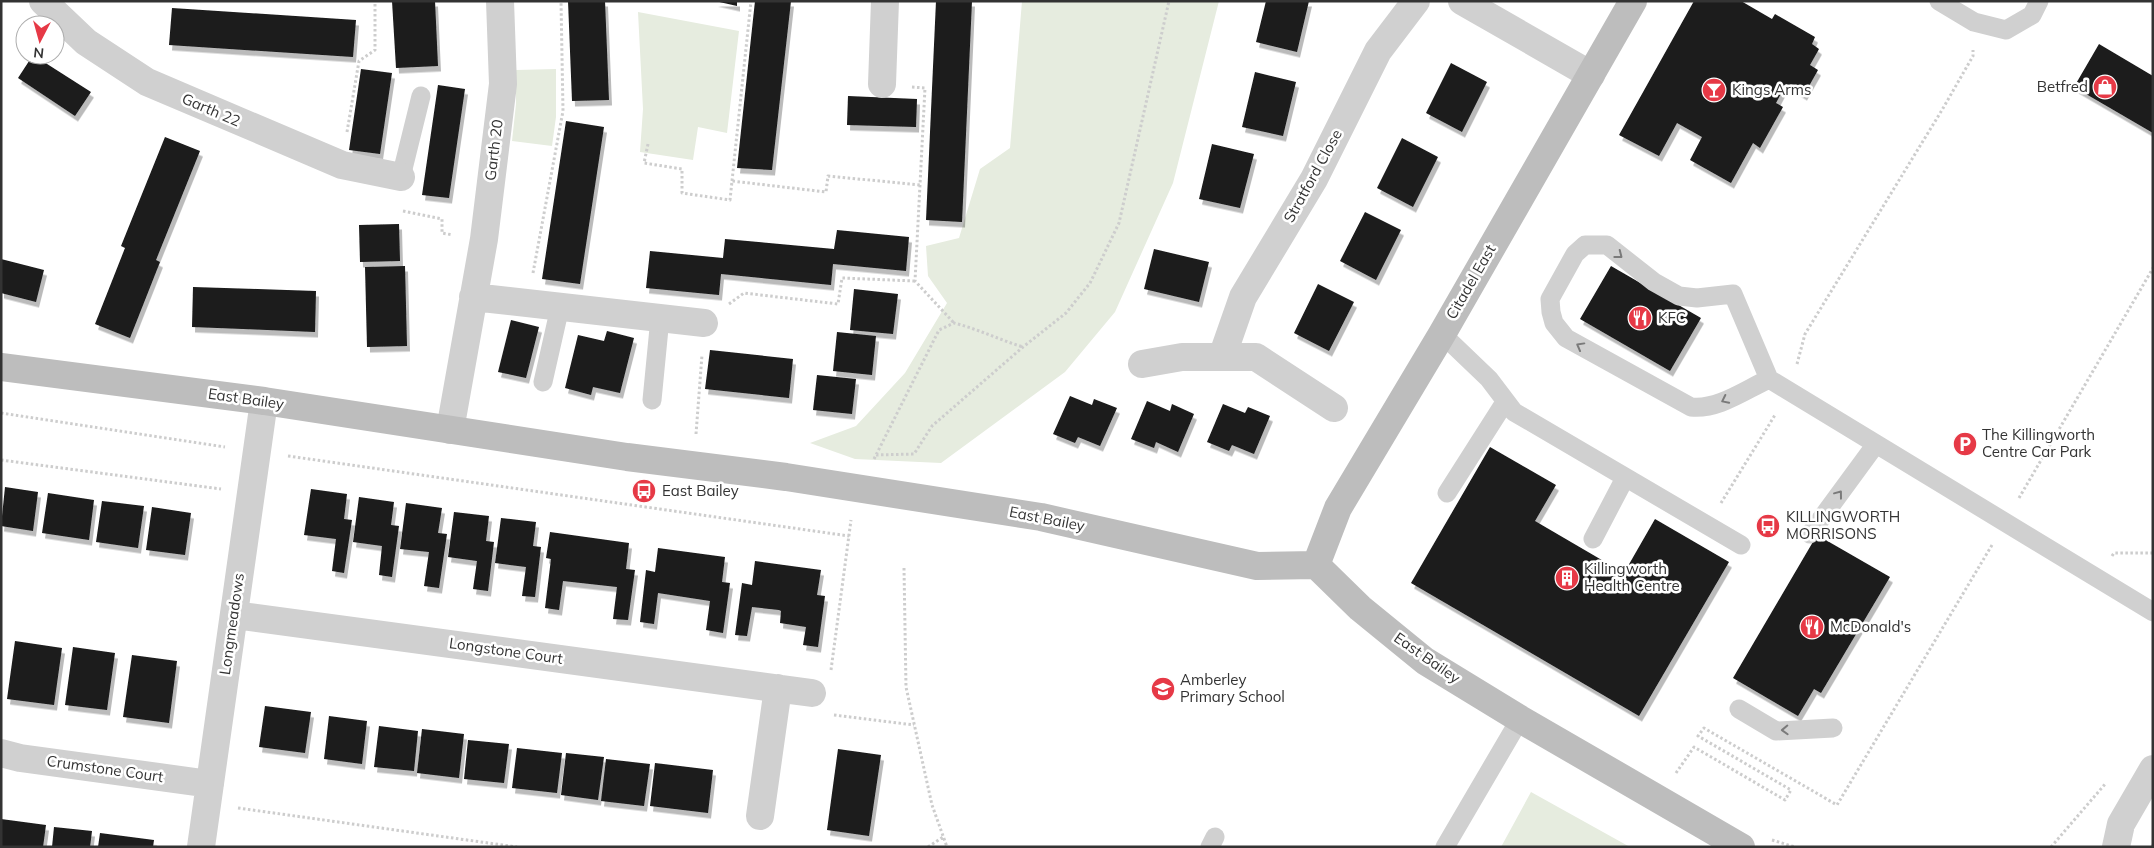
<svg xmlns="http://www.w3.org/2000/svg" width="2154" height="848" font-family="Mulish,sans-serif">
	<style>
		.green { fill: #e6ecdf }
		.building { fill: #1a1a1a; filter: url(#shadow) }
		.lines { fill: none; stroke-linecap: round; stroke-linejoin: round }
		.path { stroke: #cdcdcd; stroke-width: 3; stroke-dasharray: 2.5 2.5; stroke-linecap: butt }
		.lane { stroke: #d0d0d0; stroke-width: 19 }
		.street { stroke: #d0d0d0; stroke-width: 28 }
		.secondary { stroke: #bdbdbd; stroke-width: 28 }
		.oneway { stroke: #7a7a7a }
		.labels { text-anchor: middle; stroke-width: 5; stroke-linejoin: round; paint-order: stroke }
		.poi-label { font-size: 15px; fill: #333; stroke: #fff; text-anchor: start }
		.street-label { font-size: 15px; fill: #333; stroke: #fff }
	</style>
	<defs>
		<filter id="shadow"><feDropShadow dx="3" dy="5.5" stdDeviation="0" flood-color="#0004"/></filter>
	</defs>
	<rect width="100%" height="100%" fill="#fff"/>
	<!-- green -->
	<path class="green" d="M1022,1H1219L1173,183L1115,312L1065,372L941,463L855,459L810,443L856,426L905,373L947,303L928,276L926,246L959,238L980,169L1010,148Z
		M638,12L739,31L727,133L698,127L693,160L640,152L643,109Z
		M556,69V117L552,146L512,141L516,104V70Z
		M1531,792L1630,847H1501Z"/>
	<!-- building -->
	<path class="building" d="M392,1H435L438,66L396,68Z
		M568,1H605L609,100L572,101Z
		M715,1H737V6Z
		M755,1H791L772,170L737,168Z
		M936,1H972L962,222L926,220Z
		M1266,1H1309L1297,52L1256,42Z
		M1694,1H1741L1772,19L1775,14L1815,37L1812,44L1819,49L1810,65L1818,70L1804,95L1786,84L1776,103L1783,107L1760,148L1753,143L1731,183L1690,160L1702,137L1677,123L1659,156L1619,135Z
		M172,8L356,20L353,57L169,45Z
		M2099,44L2153,76V133L2074,87Z
		M33,55L91,92L75,116L18,78Z
		M1451,63L1487,82L1462,132L1426,113Z
		M361,69L392,73L380,154L349,150Z
		M1255,72L1296,82L1283,136L1242,127Z
		M438,85L465,89L449,198L422,195Z
		M848,96L917,99L916,127L847,125Z
		M566,121L604,127L580,284L542,279Z
		M165,137L200,151L156,260L160,262L130,338L95,324L125,248L121,246Z
		M1402,138L1438,157L1413,207L1377,188Z
		M1212,144L1254,154L1240,208L1199,199Z
		M1365,212L1401,230L1376,280L1340,261Z
		M399,224L400,261L360,262L359,225Z
		M837,230L909,237L906,271L833,264L831,285L721,274L719,295L646,288L650,251L723,258L725,239L834,249Z
		M1154,249L1209,262L1199,302L1144,289Z
		M1,259L44,270L36,302L1,293Z
		M405,266L407,346L367,347L365,267Z
		M1611,266L1701,318L1670,371L1580,319Z
		M1318,284L1354,302L1329,351L1294,333Z
		M193,287L316,291L315,332L192,327Z
		M854,289L898,294L893,334L850,330Z
		M511,320L539,327L526,378L498,372Z
		M607,331L634,338L620,393L593,387L591,395L565,388L578,335L604,341Z
		M837,332L876,336L872,375L833,371Z
		M710,350L793,359L789,398L705,389Z
		M817,375L856,379L852,414L813,410Z
		M1070,396L1092,405L1094,399L1117,408L1100,446L1078,437L1075,443L1053,434Z
		M1147,401L1170,411L1172,404L1194,414L1178,452L1156,442L1154,448L1131,439Z
		M1223,404L1245,413L1248,407L1270,416L1254,454L1232,445L1229,451L1207,442Z
		M1490,447L1556,485L1535,521L1624,573L1655,519L1729,562L1639,716L1411,583Z
		M5,487L38,492L33,531L1,526Z
		M311,489L347,494L344,519L352,520L344,573L332,571L336,539L304,535Z
		M48,493L94,500L89,540L42,533Z
		M359,497L394,502L391,525L399,526L392,577L379,575L382,546L353,542Z
		M102,501L144,506L138,548L96,542Z
		M406,503L442,508L438,533L447,534L439,588L424,586L429,552L400,549Z
		M152,507L191,513L185,555L146,550Z
		M454,512L489,516L486,541L494,542L488,591L473,589L477,561L448,557Z
		M501,518L536,522L533,546L541,547L535,597L522,596L526,567L495,563Z
		M550,532L629,543L626,569L635,570L628,620L613,619L617,587L563,581L559,610L545,608L551,559L546,558Z
		M1817,535L1890,577L1821,693L1814,689L1798,716L1733,678Z
		M658,548L725,557L722,582L730,583L723,633L706,630L710,601L658,593L654,624L640,622L646,570L655,572Z
		M755,561L821,570L817,595L825,596L818,647L803,645L806,627L780,623L781,611L779,610L752,607L747,636L735,635L742,583L752,585Z
		M15,641L62,648L54,705L7,699Z
		M73,647L115,653L107,710L65,705Z
		M132,655L177,661L169,723L123,717Z
		M265,706L311,712L305,753L259,747Z
		M329,716L367,721L362,764L324,759Z
		M379,726L418,731L414,771L374,767Z
		M422,729L464,734L459,778L417,773Z
		M468,740L509,744L504,783L464,779Z
		M517,748L562,753L557,793L512,788Z
		M838,749L881,755L869,836L827,830Z
		M566,753L604,757L598,800L561,795Z
		M606,759L650,764L644,806L601,801Z
		M655,763L713,770L708,813L650,806Z
		M1,819L46,825L43,847H1Z
		M54,827L92,831L90,847H52Z
		M100,833L154,840L153,847H98Z"/>
	<g class="lines">
		<!-- path -->
		<path class="path" d="M912,87L925,88L915,281L954,323
			M347,132L359,61L375,50V1
			M648,144L644,163L682,169V193L730,200L732,181L826,192L828,176L920,185
			M732,181L751,1
			M403,211L442,219V233L453,235
			M533,273L563,111L561,1
			M729,304L744,293L838,304L842,278L915,281
			M1797,364L1805,334L1942,110L1973,56V50
			M1,413L225,447
			M696,434L702,355
			M876,455L914,454L932,426L1023,347L1066,313L1090,283L1119,223L1169,1
			M288,456L849,536
			M874,459L939,330L954,323C978,329 1000,340 1023,347
			M1,460L221,489
			M2019,498L2153,268
			M1721,503L1775,415
			M2112,556L2114,553H2153
			M904,568L906,687L932,805L947,847
			M831,670L851,520
			M834,715L914,725
			M1676,773L1694,747L1785,800L1791,790L1698,736L1704,728L1837,805L1992,545
			M238,808L517,847
			M1772,840L1795,847
			M928,847L943,837
			M2051,847L2106,783
			M2152,847L2153,844"/>
		<!-- lane -->
		<path class="lane" d="M1939,1L1974,22L2006,30L2032,15L2039,1
			M401,177L421,96
			M1442,334L1489,379L1514,412L1741,545
			M1769,379C1745,390 1718,410 1691,407L1566,338L1554,323L1551,312L1550,299L1575,254L1585,245H1607L1654,282L1679,296L1697,298L1733,294L1769,379L2153,612
			M543,382L560,307
			M652,400L660,318
			M1447,493L1505,402
			M1810,534L1876,444
			M1593,539L1625,478
			M1739,709L1776,731L1833,728
			M1210,847L1215,837
			M1445,847L1520,719"/>
		<!-- street -->
		<path class="street" d="M43,1L86,42L147,82L342,165L401,177
			M1462,1L1591,75
			M882,84L885,1
			M473,297L704,323
			M1222,357L1243,297L1314,179L1378,51L1416,1
			M1142,364L1182,357H1256L1334,408
			M450,430L484,239L503,84L500,1
			M234,615L812,693
			M1,753L20,758L210,784
			M760,816L778,688
			M201,847L264,401
			M2116,847L2121,824L2153,769"/>
		<!-- secondary -->
		<path class="secondary" d="M1,367L264,401L627,457L786,477L1041,517L1257,566L1316,565L1360,608L1425,661L1520,719L1741,847
			M1316,565L1338,508L1442,334L1633,1"/>
	</g>
	<!-- one-way arrows -->
	<defs><path id="oneway-chevron" d="M-2-3.5L2.5 0L-2 3.5" fill="none" stroke-width="1.6" stroke-linecap="round" stroke-linejoin="round" transform="scale(1.25)"/></defs>
	<g class="oneway">
		<use href="#oneway-chevron" transform="translate(1619 255) rotate(38)"/>
		<use href="#oneway-chevron" transform="translate(1580 346) rotate(-151)"/>
		<use href="#oneway-chevron" transform="translate(1725 400) rotate(154)"/>
		<use href="#oneway-chevron" transform="translate(1839 494) rotate(-53)"/>
		<use href="#oneway-chevron" transform="translate(1785 730) rotate(178)"/>
	</g>
	<!-- icons -->
	<defs>
		<g id="shop-disc" transform="scale(1.25)"><circle r="9.5" fill="#e63946" stroke="#fff"/><path d="M-5-2.5h2.3a2.7 3.5 0 0 1 5.4 0H5L5.5 6h-11ZM-1.5-2.5h3a1.5 2.3 0 0 0-3 0Z" fill="#fff"/></g>
		<g id="bar-disc" transform="scale(1.25)"><circle r="9.5" fill="#e63946" stroke="#fff"/><path d="M-6-5H6L.8 .8V4.5H3.5V6h-7V4.5H-.8V.8Z" fill="#fff"/></g>
		<g id="restaurant-disc" transform="scale(1.25)"><circle r="9.5" fill="#e63946" stroke="#fff"/><path d="M-5-6h1v4h1v-4h1v4h1v-4h1v5L-1.5 .5V6h-2V.5L-5-1ZM5-6V6H3V1.5H1.5Q1.5-4 5-6Z" fill="#fff"/></g>
		<g id="parking-disc" transform="scale(1.25)"><circle r="9.5" fill="#e63946" stroke="#fff"/><path d="M-3.5-5.5H1a3.5 3.5 0 0 1 0 7H-1V5.5H-3.5ZM-1-3.4V-.6H.8a1.4 1.4 0 0 0 0-2.8Z" fill="#fff"/></g>
		<g id="bus-disc" transform="scale(1.25)"><circle r="9.5" fill="#e63946" stroke="#fff"/><path d="M-5-6H5V4H4V6H2V4H-2V6H-4V4H-5ZM-3.5-4V0h7V-4ZM-3.5 1.2v1.5H-2V1.2ZM2 1.2v1.5H3.5V1.2Z" fill="#fff"/></g>
		<g id="building-disc" transform="scale(1.25)"><circle r="9.5" fill="#e63946" stroke="#fff"/><path d="M-4-6H4V6H1V3H-1V6H-4ZM-2.5-4.3h1.7v1.8h-1.7ZM.8-4.3h1.7v1.8H.8ZM-2.5-1h1.7V.8h-1.7ZM.8-1h1.7V.8H.8Z" fill="#fff"/></g>
		<g id="school-disc" transform="scale(1.25)"><circle r="9.5" fill="#e63946" stroke="#fff"/><path d="M0-5L7-2L0 1L-7-2ZM-4 1L0 2.5L4 1V4Q0 6-4 4Z" fill="#fff"/></g>
	</defs>
	<g fill-rule="evenodd">
		<use href="#shop-disc" x="2105" y="87"/>
		<use href="#bar-disc" x="1714" y="90"/>
		<use href="#restaurant-disc" x="1640" y="318"/>
		<use href="#parking-disc" x="1965" y="444"/>
		<use href="#bus-disc" x="644" y="491"/>
		<use href="#bus-disc" x="1768" y="526"/>
		<use href="#building-disc" x="1567" y="578"/>
		<use href="#restaurant-disc" x="1812" y="627"/>
		<use href="#school-disc" x="1163" y="689"/>
	</g>
	<g class="labels">
		<!-- poi labels -->
		<g class="poi-label">
			<text x="2088" y="92" text-anchor="end">Betfred</text>
			<text x="1732" y="95">Kings Arms</text>
			<text x="1658" y="323">KFC</text>
			<text x="1982" y="440">The Killingworth<tspan x="1982" dy="17">Centre Car Park</tspan></text>
			<text x="662" y="496">East Bailey</text>
			<text x="1786" y="522">KILLINGWORTH<tspan x="1786" dy="17">MORRISONS</tspan></text>
			<text x="1584" y="574">Killingworth<tspan x="1584" dy="17">Health Centre</tspan></text>
			<text x="1830" y="632">McDonald's</text>
			<text x="1180" y="685">Amberley<tspan x="1180" dy="17">Primary School</tspan></text>
		</g>
		<!-- street labels -->
		<g class="street-label">
			<text transform="translate(211 110) rotate(23)" y="5">Garth 22</text>
			<text transform="translate(494 150) rotate(-83)" y="5">Garth 20</text>
			<text transform="translate(1313 176) rotate(-61)" y="5">Stratford Close</text>
			<text transform="translate(1471 282) rotate(-60)" y="5">Citadel East</text>
			<text transform="translate(246 399) rotate(8)" y="5">East Bailey</text>
			<text transform="translate(1047 519) rotate(11)" y="5">East Bailey</text>
			<text transform="translate(232 624) rotate(-82)" y="5">Longmeadows</text>
			<text transform="translate(506 651) rotate(8)" y="5">Longstone Court</text>
			<text transform="translate(1427 658) rotate(35)" y="5">East Bailey</text>
			<text transform="translate(105 769) rotate(8)" y="5">Crumstone Court</text>
		</g>
	</g>
	<!-- border -->
	<rect width="2154" height="848" fill="none" stroke="#333333" stroke-width="5"/>
	<!-- north arrow -->
	<g transform="translate(40 40) rotate(186)"><circle r="24" fill="#ffffff" stroke="#adadad"/>
	<path d="M0-4L9 19L0 12L-9 19Z" fill="#e63946"/>
	<text y="-8" font-size="14" font-weight="bold" text-anchor="middle" fill="#333333">N</text>
	</g>
</svg>
